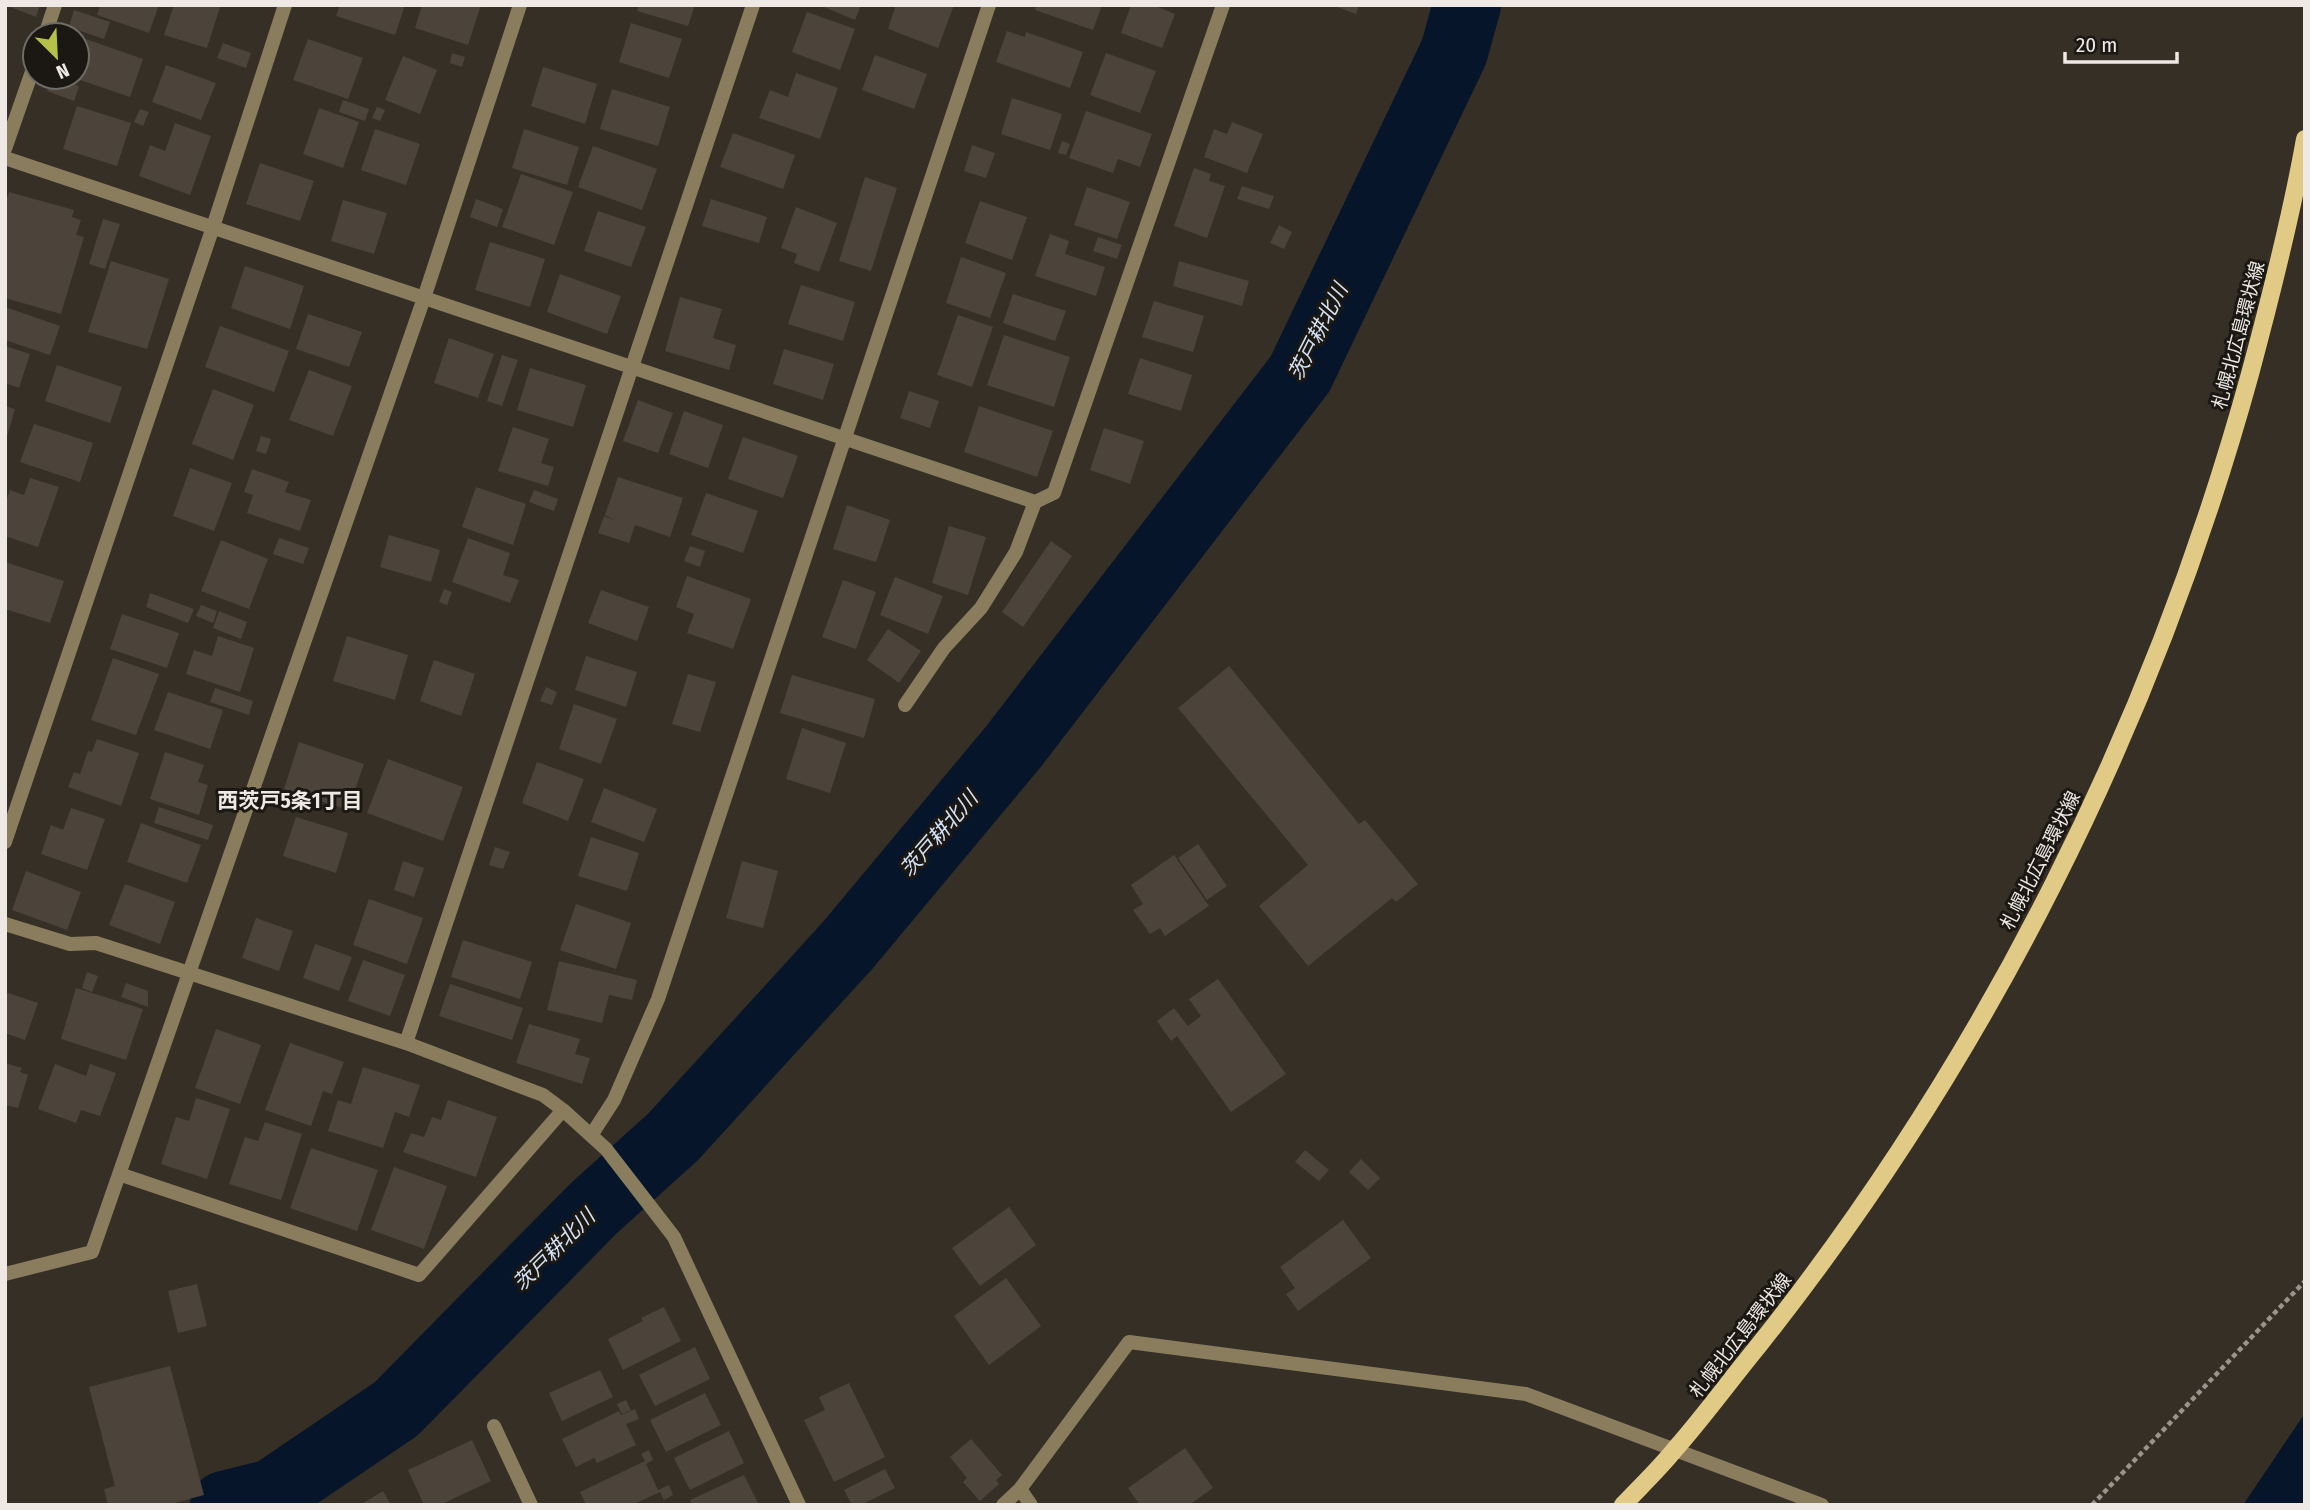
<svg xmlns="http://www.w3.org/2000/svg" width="2310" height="1510" font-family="'Fira Sans Condensed','Noto Sans JP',sans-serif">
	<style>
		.water { fill: #06152a }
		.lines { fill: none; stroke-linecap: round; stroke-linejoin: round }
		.river { stroke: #06152a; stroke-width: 68 }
		.building { fill: #4c443b }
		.path { stroke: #9a948d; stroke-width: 4.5; stroke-dasharray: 5 3.5; stroke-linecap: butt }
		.street { stroke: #897d5d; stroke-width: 14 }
		.primary { stroke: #e1ca85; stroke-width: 18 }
		.labels { text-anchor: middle; stroke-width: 6; stroke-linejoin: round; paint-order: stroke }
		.street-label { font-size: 19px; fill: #eee9e4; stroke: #1b1814 }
		.water-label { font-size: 21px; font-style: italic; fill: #d3e2f5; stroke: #1b1814 }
		.neighbourhood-label { font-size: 21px; font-weight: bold; fill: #eee9e4; stroke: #1b1814 }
	</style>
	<rect width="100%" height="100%" fill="#362f26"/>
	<!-- water -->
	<path class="water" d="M2305,1413V1505H2243Z"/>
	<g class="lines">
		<!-- river -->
		<path class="river" d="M224,1505L272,1493L396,1409L594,1208L673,1137L848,945L1014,746L1300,374L1454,52L1467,5"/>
	</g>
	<!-- building -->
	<path class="building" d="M5,5H40L36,17Z
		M100,5H159L149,33L97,15Z
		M174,5L220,7L207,48L164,35Z
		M340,5H405L395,35L336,16Z
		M422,5H481L468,45L415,28Z
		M639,5H695L688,26L637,11Z
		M819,5H861L855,20Z
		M896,5H954L938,48L888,29Z
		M1036,5H1102L1093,30L1035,10Z
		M1131,5H1153L1175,14L1162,48L1121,33Z
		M1332,5H1359L1356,14Z
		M74,10L110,22L104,39L69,27Z
		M807,12L855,29L840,70L792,52Z
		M631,23L682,39L669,78L619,62Z
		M1007,31L1025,37L1026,32L1083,52L1070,88L996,62Z
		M77,36L143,59L130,97L77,79Z
		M308,39L363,58L348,99L293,80Z
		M223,43L251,53L246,68L217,58Z
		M452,53L465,57L462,67L450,63Z
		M1106,53L1156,71L1140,113L1090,95Z
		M875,55L927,74L914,109L862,90Z
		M403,56L437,70L420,114L385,100Z
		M166,65L216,83L201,120L152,102Z
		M543,67L597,84L585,124L531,106Z
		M796,73L838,88L820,139L759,118L770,90L788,97Z
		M52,77L79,86L74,101L47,91Z
		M612,89L670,107L658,146L600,129Z
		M1012,98L1062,114L1050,150L1001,134Z
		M343,100L369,109L365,121L339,112Z
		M77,106L131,123L117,166L63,149Z
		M377,107L385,110L380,121L372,118Z
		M319,108L359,122L343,168L303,154Z
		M140,109L149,112L143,126L134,122Z
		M1086,111L1152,134L1140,167L1118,159L1113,173L1069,158Z
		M1232,122L1263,134L1247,173L1204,157L1214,129L1227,134Z
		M175,123L211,136L190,195L139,176L150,145L165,151Z
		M375,129L420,144L406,185L361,170Z
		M524,129L579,147L567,185L512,168Z
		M733,133L795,155L783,189L720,167Z
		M1062,141L1070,144L1066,155L1058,153Z
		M972,145L995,153L986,178L964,171Z
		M593,146L657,169L642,210L578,187Z
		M260,163L314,181L300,221L246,204Z
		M1194,168L1211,174L1209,181L1225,186L1207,238L1174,226Z
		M521,174L573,192L554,245L502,227Z
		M865,177L897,188L871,271L839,261Z
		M1242,186L1274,196L1269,209L1237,199Z
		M1087,187L1130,202L1117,239L1074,225Z
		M9,192L74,210L72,217L81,220L76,235L84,237L61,314L5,298V205Z
		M476,199L503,209L497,227L470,217Z
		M711,199L767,217L759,243L702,226Z
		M343,200L387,213L374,254L331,241Z
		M980,201L1027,217L1012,260L965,243Z
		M796,207L837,223L819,272L794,263L797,254L781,248Z
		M598,211L646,227L631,267L584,251Z
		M103,219L120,224L105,269L89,264Z
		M1279,225L1292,232L1284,249L1270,243Z
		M1050,234L1069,241L1065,254L1105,267L1096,296L1035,276Z
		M1098,237L1122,245L1117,259L1093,251Z
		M490,242L545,259L530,307L475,290Z
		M961,257L1006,273L990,318L946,303Z
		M111,261L169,279L147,349L88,332Z
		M1179,261L1249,281L1242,306L1173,286Z
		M245,266L304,286L290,329L231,308Z
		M560,274L621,296L607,334L547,312Z
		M801,285L855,302L843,341L788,324Z
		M1013,294L1066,311L1055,341L1003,323Z
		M680,297L722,309L713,338L736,345L729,370L665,351Z
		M1154,301L1204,316L1193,352L1142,337Z
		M5,307L60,326L50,355L5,340Z
		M308,314L362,332L349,367L296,349Z
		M958,315L993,327L972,387L937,375Z
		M220,326L289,351L274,392L205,367Z
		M1004,335L1070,357L1054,407L987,385Z
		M449,338L494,354L478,398L434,383Z
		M5,346L30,354L19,388L5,383Z
		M784,349L834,364L823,400L773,384Z
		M502,355L518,360L502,406L487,401Z
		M1140,358L1192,375L1181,411L1128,394Z
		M57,365L122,387L110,423L45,401Z
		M530,368L586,385L573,427L517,410Z
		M309,370L352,386L333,436L289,420Z
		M213,389L254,405L233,460L192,444Z
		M909,391L939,401L930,428L900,418Z
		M638,400L673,413L658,453L623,441Z
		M5,406L15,409L6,440H5Z
		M979,406L1053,431L1037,477L964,452Z
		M684,411L723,425L708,468L669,454Z
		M34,424L93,443L80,482L20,462Z
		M513,427L549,439L541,463L554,467L548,486L498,471Z
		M1104,428L1144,441L1130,484L1090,470Z
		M261,436L271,439L266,454L256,451Z
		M743,437L798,456L783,498L728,479Z
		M190,468L232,483L214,531L173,516Z
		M252,469L289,482L285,492L311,500L300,531L247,513L253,495L244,492Z
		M618,477L683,498L670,537L635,525L629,543L598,533L604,516L614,520L605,515Z
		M30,478L59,487L38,547L5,536V504L10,490L24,495Z
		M476,487L526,504L513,545L462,527Z
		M534,490L558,499L554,511L529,502Z
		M706,493L758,511L743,553L691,535Z
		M847,505L890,520L876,562L833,549Z
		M949,526L986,537L968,595L932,583Z
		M389,535L440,550L431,582L380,567Z
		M279,538L309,548L303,564L273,554Z
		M468,538L510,553L503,575L519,580L510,603L452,582Z
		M221,540L268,559L249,609L201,591Z
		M1051,541L1072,556L1023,627L1002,612Z
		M690,546L705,551L700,567L684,561Z
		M5,562L64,581L50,623L5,609Z
		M687,576L751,599L733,649L687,633L694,614L676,607Z
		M895,577L943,596L928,634L880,615Z
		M843,580L876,592L856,649L822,637Z
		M444,589L452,592L447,605L439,602Z
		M601,590L649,607L637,641L588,623Z
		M150,593L194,609L188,623L146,607Z
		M201,605L217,611L213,623L196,616Z
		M219,611L247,622L241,639L213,628Z
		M122,614L179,633L167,668L110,649Z
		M888,629L921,651L899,683L867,660Z
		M218,636L254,648L240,692L186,674L194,650L212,656Z
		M347,636L408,655L395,700L333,681Z
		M586,656L637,672L626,707L575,690Z
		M113,658L159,674L136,735L91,720Z
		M434,660L475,674L461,716L420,701Z
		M1229,666L1359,824L1365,820L1418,884L1396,902L1392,898L1308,966L1259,906L1308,865L1178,708Z
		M688,674L716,682L700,732L672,724Z
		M792,675L875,699L864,738L780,713Z
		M546,687L557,692L552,705L540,701Z
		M215,688L253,701L249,715L210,702Z
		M168,692L223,710L210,749L154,730Z
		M574,704L617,719L601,764L559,749Z
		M802,728L846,743L830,793L786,779Z
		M97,739L139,753L121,806L68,787L74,772L80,774L88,751L92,752Z
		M299,742L364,764L348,810L284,789Z
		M165,752L204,765L198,782L208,785L199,815L150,799Z
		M388,759L463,787L443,841L367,813Z
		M537,762L584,779L568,821L522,803Z
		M604,788L657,809L644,842L591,822Z
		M159,807L213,825L208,840L154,823Z
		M71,808L105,819L87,870L41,854L51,825L63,830Z
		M296,817L348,833L336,873L283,856Z
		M141,823L201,845L187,883L127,862Z
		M591,837L639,853L627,891L578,876Z
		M1198,844L1227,886L1207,900L1178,858Z
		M495,847L510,852L503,869L489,865Z
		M1174,855L1209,906L1165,936L1160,928L1150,934L1133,910L1143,904L1131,885Z
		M403,861L424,868L414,897L394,890Z
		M742,861L778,871L763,928L726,918Z
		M26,871L81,892L67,930L12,910Z
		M125,884L175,902L160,944L109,925Z
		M369,899L423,918L407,964L353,945Z
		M576,904L631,923L616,969L560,950Z
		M256,918L293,931L279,971L242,958Z
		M463,940L532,962L520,999L451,977Z
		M315,944L352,957L339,991L303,978Z
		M363,960L405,975L390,1016L348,1001Z
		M559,961L637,980L632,1000L609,995L602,1023L547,1010Z
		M87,972L98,976L92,992L82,988Z
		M1218,979L1286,1074L1231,1112L1177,1036L1171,1041L1157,1021L1174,1008L1188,1026L1201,1016L1189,999Z
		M126,983L148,991V1007L121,997Z
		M450,984L523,1008L512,1040L439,1016Z
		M76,988L143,1009L126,1060L61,1039Z
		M5,992L38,1003L25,1040L5,1033Z
		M529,1024L580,1039L575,1054L590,1058L582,1084L516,1063Z
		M216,1029L261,1045L240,1104L195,1088Z
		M290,1043L344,1062L332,1094L323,1091L311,1126L265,1110Z
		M5,1063L22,1068L20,1072L28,1075L18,1108L5,1105Z
		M55,1064L86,1076L90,1064L116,1073L100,1116L81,1110L76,1123L38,1109Z
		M363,1067L420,1085L409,1117L395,1112L383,1148L328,1131L338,1100L351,1104Z
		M196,1098L230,1109L207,1179L161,1164L176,1117L189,1121Z
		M448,1100L497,1117L476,1177L403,1152L411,1133L424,1137L432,1117L441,1120Z
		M265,1122L302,1134L281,1200L229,1184L245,1137L258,1141Z
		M311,1148L378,1170L357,1231L290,1208Z
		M1305,1150L1329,1170L1319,1181L1295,1162Z
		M1361,1159L1380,1178L1368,1190L1349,1172Z
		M394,1167L447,1186L424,1249L371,1230Z
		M1009,1207L1036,1245L980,1286L952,1248Z
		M1343,1220L1371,1258L1298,1311L1286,1294L1295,1288L1280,1267Z
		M1006,1278L1041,1326L989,1365L954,1316Z
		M197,1284L207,1326L178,1333L168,1291Z
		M664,1307L681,1341L623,1370L608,1339L643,1321L641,1318Z
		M695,1347L710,1379L655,1406L639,1375Z
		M170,1366L204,1495L167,1505H108L104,1489L115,1486L89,1387Z
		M600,1370L613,1397L562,1421L549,1393Z
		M849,1383L885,1457L834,1482L804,1420L825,1410L819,1397Z
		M705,1393L721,1425L666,1452L650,1420Z
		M626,1400L631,1410L622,1414L617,1404Z
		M635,1409L639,1419L626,1424L636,1445L597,1463L594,1458L576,1467L562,1439L619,1411L621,1415Z
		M729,1431L744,1463L690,1490L674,1458Z
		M971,1439L1002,1475L996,1480L999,1484L980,1501L963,1482L967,1478L950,1457Z
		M472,1440L491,1481L440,1505H424L408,1470Z
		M1185,1448L1213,1488L1189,1505H1140L1128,1488Z
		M649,1450L653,1460L646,1464L658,1490L669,1485L673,1495L664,1500L660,1492L632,1505H586L580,1492L645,1461L641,1454Z
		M885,1469L895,1488L861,1505H852L844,1490Z
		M744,1475L759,1505H692L690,1500Z
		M383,1491L391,1505H360Z"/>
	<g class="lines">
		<!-- path -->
		<path class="path" d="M2092,1505L2305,1281"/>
		<!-- street -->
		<path class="street" d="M45,35L55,5
			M5,149L35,63
			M5,158L1035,502
			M905,705L944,648L981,608L1016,552L1035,502L1054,493L1223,5
			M5,842L213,227L285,5
			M5,924L70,944L96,943L406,1043L543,1095L563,1110L606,1149L674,1237L799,1505
			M406,1043L753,5
			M592,1134L614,1100L658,999L989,5
			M119,1174L419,1275L563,1110
			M5,1274L92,1252L424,298L520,5
			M494,1426L531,1505
			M1020,1489L1031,1505
			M1003,1505L1020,1489L1129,1342L1526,1394L1822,1505"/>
		<!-- primary -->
		<path class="primary" d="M1623,1505C1641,1486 1660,1468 1676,1448C1705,1415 1731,1379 1759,1345C1986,1059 2153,726 2250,374C2271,296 2291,218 2305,139"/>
	</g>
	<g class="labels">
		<!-- street labels -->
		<g class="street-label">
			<text transform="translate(2238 335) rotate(-75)" y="7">札幌北広島環状線</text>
			<text transform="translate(2040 860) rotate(-63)" y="7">札幌北広島環状線</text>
			<text transform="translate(1740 1335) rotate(-52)" y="7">札幌北広島環状線</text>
		</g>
		<!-- water labels -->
		<g class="water-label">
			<text transform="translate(1318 332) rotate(-63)" y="7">茨戸耕北川</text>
			<text transform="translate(939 834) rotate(-49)" y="7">茨戸耕北川</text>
			<text transform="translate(554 1250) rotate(-45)" y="7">茨戸耕北川</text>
		</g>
		<!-- neighbourhood labels -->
		<g class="neighbourhood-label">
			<text x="290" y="808">西茨戸5条1丁目</text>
		</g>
	</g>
	<!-- border -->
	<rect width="2310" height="1510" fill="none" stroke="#eee9e4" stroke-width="14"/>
	<!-- north arrow -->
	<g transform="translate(56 56) rotate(156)"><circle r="33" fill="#1b1814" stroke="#6f6c67" stroke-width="2"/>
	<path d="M0-5L12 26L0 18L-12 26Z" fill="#b6c149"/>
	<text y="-10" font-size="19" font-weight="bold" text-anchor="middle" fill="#eee9e4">N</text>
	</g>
	<!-- scale -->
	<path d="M2065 52v10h112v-10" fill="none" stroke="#eee9e4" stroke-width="3.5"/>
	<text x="2076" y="52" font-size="21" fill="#eee9e4" stroke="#1b1814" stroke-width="5" paint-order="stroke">20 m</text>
</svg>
